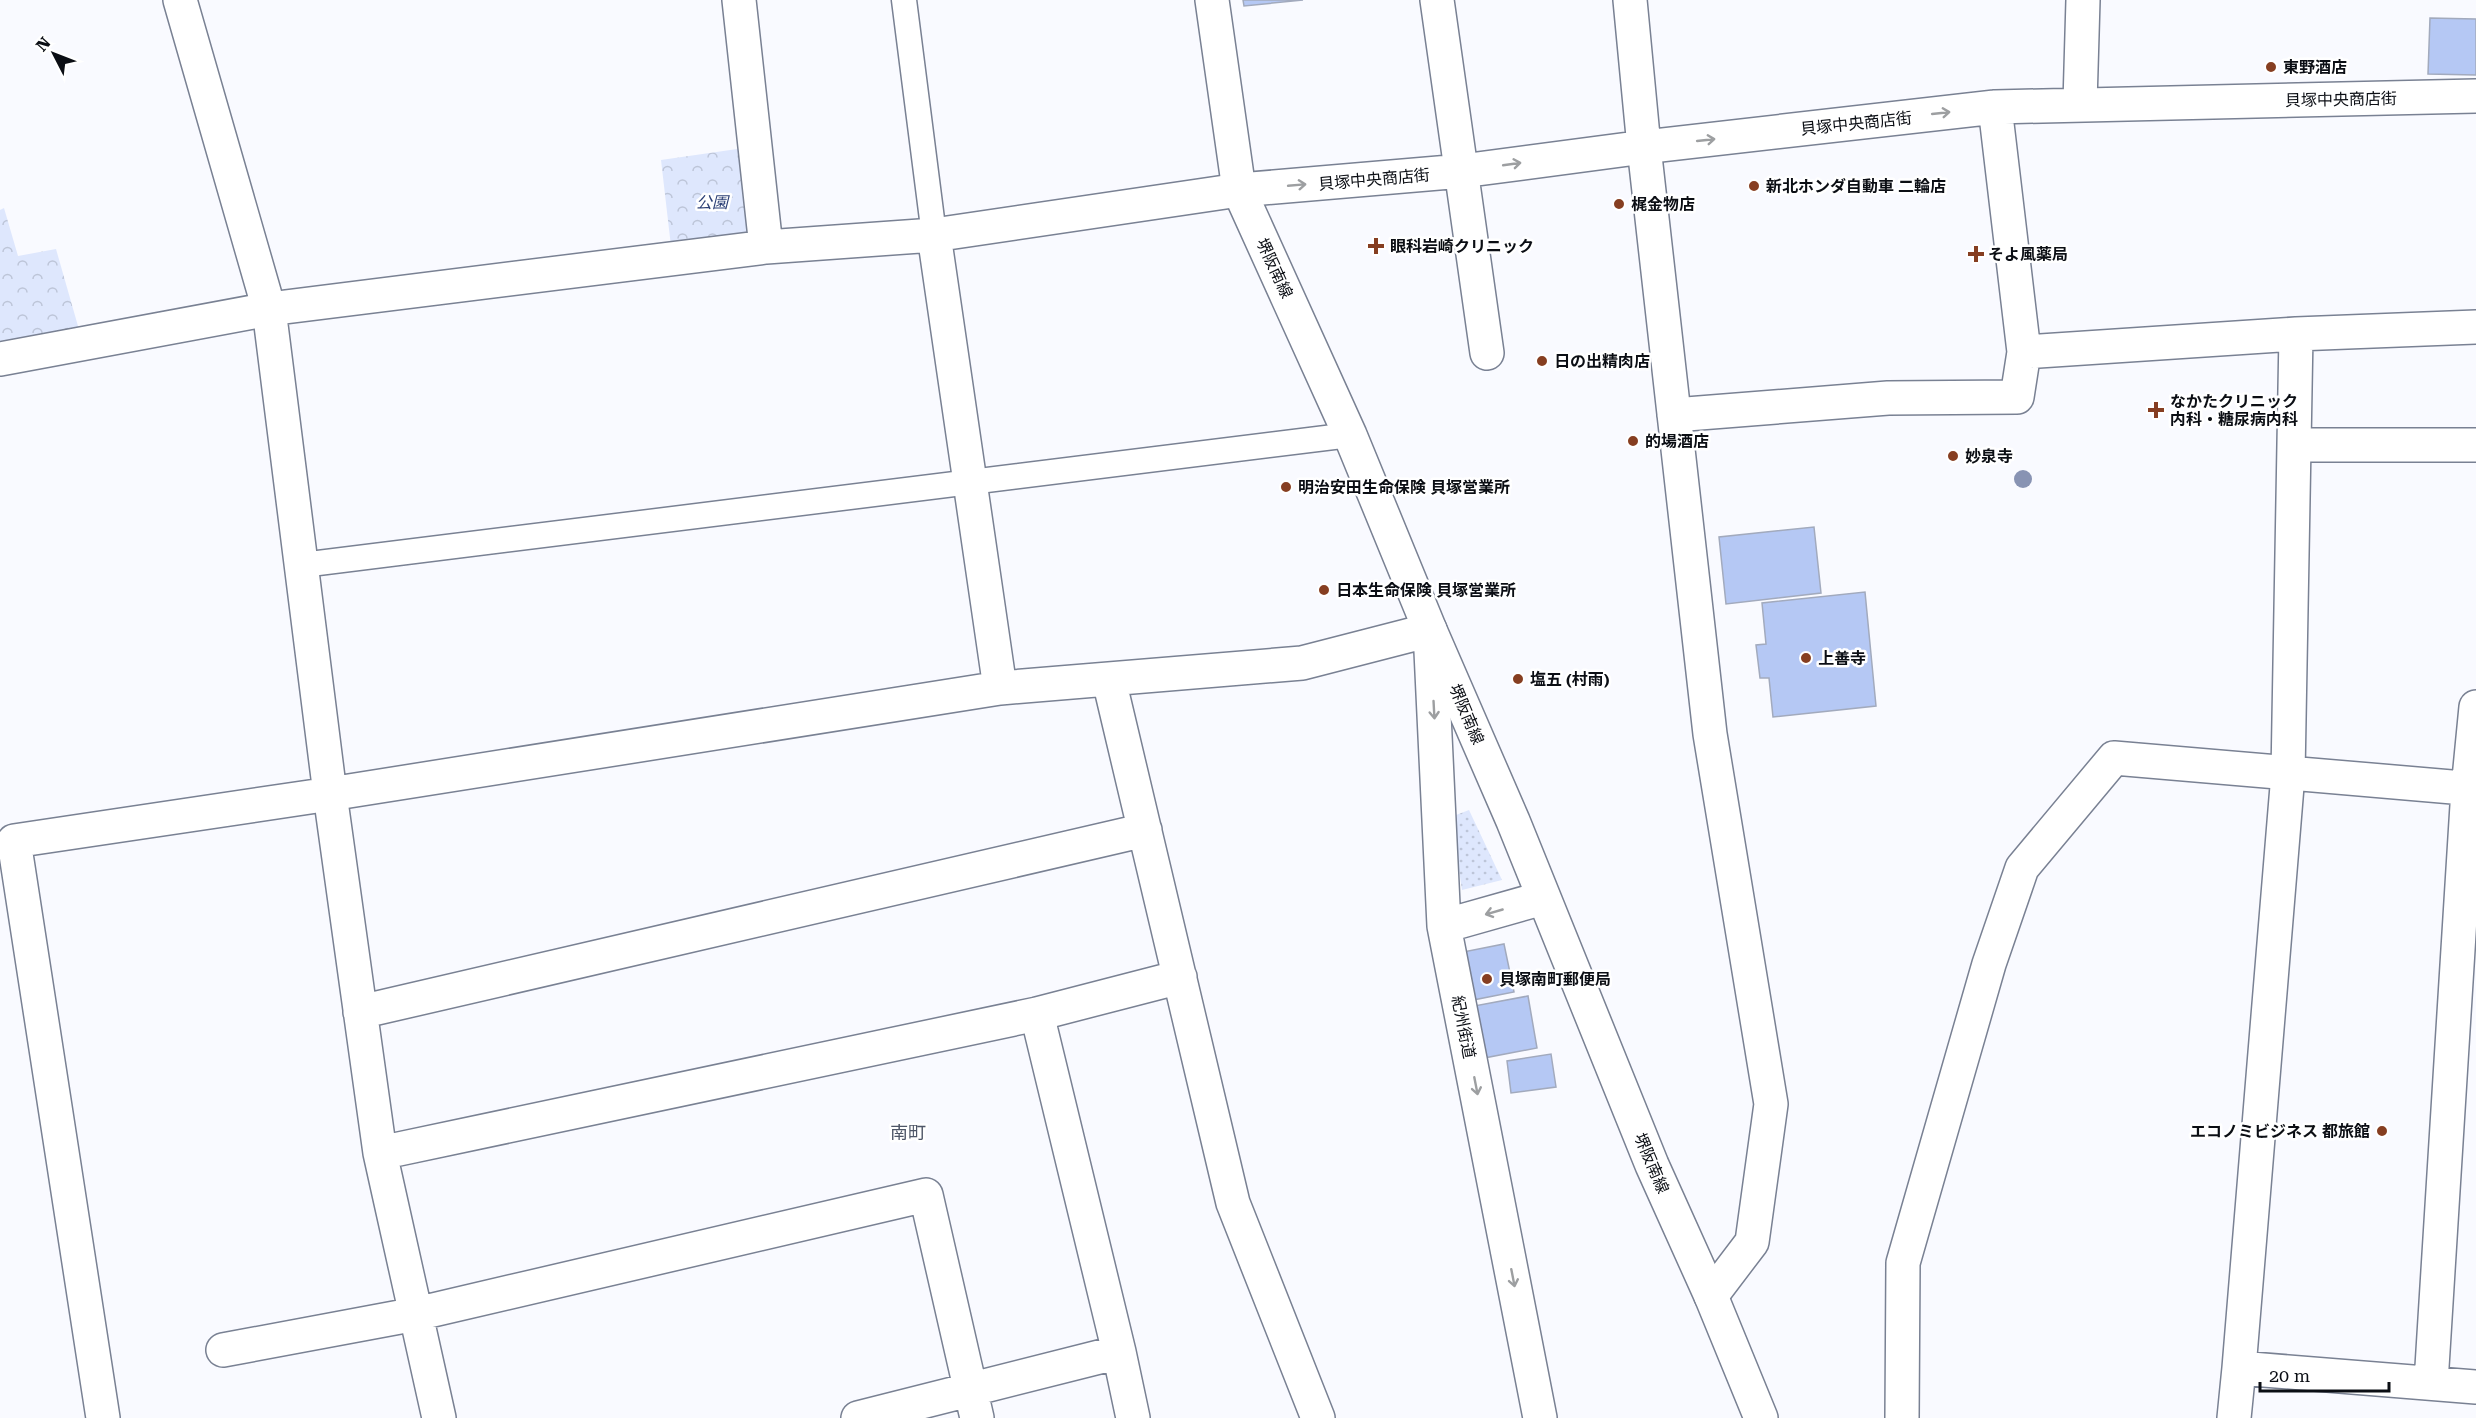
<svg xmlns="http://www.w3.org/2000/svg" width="2476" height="1418" font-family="'Roboto Serif','Noto Sans JP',serif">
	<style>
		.grass { fill: url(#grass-dots) }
		.park { fill: url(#park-crowns) }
		.building { fill: #b5c8f4; stroke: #a2aabd; stroke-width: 1.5 }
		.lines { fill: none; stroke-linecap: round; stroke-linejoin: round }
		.service-casing { stroke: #798193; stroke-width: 27 }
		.minor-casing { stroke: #798193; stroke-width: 36 }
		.secondary-casing { stroke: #798193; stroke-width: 36 }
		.service { stroke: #fff; stroke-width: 24 }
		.minor { stroke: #fff; stroke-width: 33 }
		.secondary { stroke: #fff; stroke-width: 33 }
		.tree { fill: #8893b3 }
		.oneway { stroke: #9d9fa1 }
		.poi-dot { fill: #863e21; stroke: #fff; stroke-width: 2 }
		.labels { text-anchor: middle; stroke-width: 5; stroke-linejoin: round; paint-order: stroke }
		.poi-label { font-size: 16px; font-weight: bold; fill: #0b0e14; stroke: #fff; text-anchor: start }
		.street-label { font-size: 16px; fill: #0b0e14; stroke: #fff }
		.park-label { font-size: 16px; font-style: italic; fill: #2b3f75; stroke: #fff }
		.neighbourhood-label { font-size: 18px; fill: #4e5667; stroke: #fff }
	</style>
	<defs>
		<pattern id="grass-dots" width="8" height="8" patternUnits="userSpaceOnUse" patternTransform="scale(1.5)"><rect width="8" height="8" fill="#dee7fd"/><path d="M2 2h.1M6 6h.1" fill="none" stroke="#bdc5d8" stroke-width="1.8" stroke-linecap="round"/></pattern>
		<pattern id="park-crowns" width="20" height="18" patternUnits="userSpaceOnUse" patternTransform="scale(1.5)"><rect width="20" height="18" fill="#dee7fd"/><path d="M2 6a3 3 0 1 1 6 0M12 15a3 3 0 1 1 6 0" fill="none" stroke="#bdc5d8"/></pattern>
	</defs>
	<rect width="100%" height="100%" fill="#f9faff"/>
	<!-- grass -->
	<path class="grass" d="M1469,810L1502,880L1462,890L1451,817Z"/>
	<!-- park -->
	<path class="park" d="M751,147L763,245L672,255L661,160Z
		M4,208L18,256L56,249L80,333L0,351V210Z"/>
	<!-- building -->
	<path class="building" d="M1243,0H1303L1244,6Z
		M2430,18L2476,19V75L2428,74Z
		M1814,527L1821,593L1726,604L1719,537Z
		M1865,592L1876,706L1773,717L1769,678H1760L1756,645L1766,644L1762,603Z
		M1504,944L1514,992L1473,1000L1463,952Z
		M1528,996L1537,1048L1484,1058L1474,1006Z
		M1551,1054L1556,1087L1511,1093L1507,1061Z"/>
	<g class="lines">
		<!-- service casing -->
		<g class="service-casing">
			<path id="service" d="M904,0L934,235
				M302,565L1350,435"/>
		</g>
		<!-- minor casing -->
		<g class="minor-casing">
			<path id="minor" d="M180,0L269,309L330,794L380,1153L439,1418
				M739,0L766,247
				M1437,0L1487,353
				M1630,0L1644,147L1710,734L1771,1104L1752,1242L1711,1296
				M2080,103L2083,0
				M1995,107L2024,352L2296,334L2476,327
				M934,235L1000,688L1302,663L1430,630L1444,926L1540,1418
				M2296,334L2288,774L2239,1368L2476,1387
				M0,359L269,309L766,247L934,235L1239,190L1462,171L1644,147L1995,107L2476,96
				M1674,415L1888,398L2017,397L2024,352
				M2294,445H2476
				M1109,680L1233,1203L1318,1418
				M1444,926L1543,898
				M360,1012L1145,830
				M1037,1014L1180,977
				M380,1153L1037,1014L1119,1352L1133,1418
				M223,1350L416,1314L926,1195L977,1418
				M2431,1383L2468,789L2476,707
				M103,1418L14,841L330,794L1000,688
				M858,1418L1119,1352
				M1902,1418L1903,1263L1989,964L2022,868L2114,758L2476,789
				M2234,1418L2239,1368"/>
		</g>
		<!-- secondary casing -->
		<g class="secondary-casing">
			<path id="secondary" d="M1212,0L1239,190L1350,435L1430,630L1513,821L1652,1165L1711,1296L1761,1418"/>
		</g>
		<!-- service -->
		<use href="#service" class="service"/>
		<!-- minor -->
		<use href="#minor" class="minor"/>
		<!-- secondary -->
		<use href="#secondary" class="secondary"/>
	</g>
	<!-- trees -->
	<circle class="tree" cx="2023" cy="479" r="9"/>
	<!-- one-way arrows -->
	<defs><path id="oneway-shaft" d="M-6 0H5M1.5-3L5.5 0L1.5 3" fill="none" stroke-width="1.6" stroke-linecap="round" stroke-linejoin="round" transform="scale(1.5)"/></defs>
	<g class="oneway">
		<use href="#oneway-shaft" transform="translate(1941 113) rotate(-6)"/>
		<use href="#oneway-shaft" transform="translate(1706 140) rotate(-6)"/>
		<use href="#oneway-shaft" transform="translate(1512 164) rotate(-8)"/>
		<use href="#oneway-shaft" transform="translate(1297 185) rotate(-5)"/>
		<use href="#oneway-shaft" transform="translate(1434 710) rotate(87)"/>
		<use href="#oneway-shaft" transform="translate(1494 912) rotate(164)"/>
		<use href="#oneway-shaft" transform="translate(1476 1086) rotate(79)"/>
		<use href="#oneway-shaft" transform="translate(1513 1278) rotate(79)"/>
	</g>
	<!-- markers -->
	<g class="poi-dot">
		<circle cx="2271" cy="67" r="6"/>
		<circle cx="1754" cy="186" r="6"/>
		<circle cx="1619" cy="204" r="6"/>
		<path d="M1373 237h6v6h6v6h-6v6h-6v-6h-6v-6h6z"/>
		<path d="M1973 245h6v6h6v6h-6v6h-6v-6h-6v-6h6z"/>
		<circle cx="1542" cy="361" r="6"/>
		<path d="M2153 401h6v6h6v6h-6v6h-6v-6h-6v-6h6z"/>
		<circle cx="1633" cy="441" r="6"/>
		<circle cx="1953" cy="456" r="6"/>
		<circle cx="1286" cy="487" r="6"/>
		<circle cx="1324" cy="590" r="6"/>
		<circle cx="1806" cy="658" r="6"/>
		<circle cx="1518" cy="679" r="6"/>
		<circle cx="1487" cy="979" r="6"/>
		<circle cx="2382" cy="1131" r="6"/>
	</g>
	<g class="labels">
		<!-- poi labels -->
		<g class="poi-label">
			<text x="2283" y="73">東野酒店</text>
			<text x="1766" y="192">新北ホンダ自動車 二輪店</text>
			<text x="1631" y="210">梶金物店</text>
			<text x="1390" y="252">眼科岩崎クリニック</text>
			<text x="1988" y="260">そよ風薬局</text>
			<text x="1554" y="367">日の出精肉店</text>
			<text x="2170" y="407">なかたクリニック<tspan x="2170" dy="18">内科・糖尿病内科</tspan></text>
			<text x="1645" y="447">的場酒店</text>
			<text x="1965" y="462">妙泉寺</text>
			<text x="1298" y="493">明治安田生命保険 貝塚営業所</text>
			<text x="1336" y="596">日本生命保険 貝塚営業所</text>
			<text x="1818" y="664">上善寺</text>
			<text x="1530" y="685">塩五 (村雨)</text>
			<text x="1499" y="985">貝塚南町郵便局</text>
			<text x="2370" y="1137" text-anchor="end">エコノミビジネス 都旅館</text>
		</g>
		<!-- street labels -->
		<g class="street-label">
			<text transform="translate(2341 99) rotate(-1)" y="6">貝塚中央商店街</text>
			<text transform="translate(1856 123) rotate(-6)" y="6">貝塚中央商店街</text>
			<text transform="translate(1374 179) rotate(-5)" y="6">貝塚中央商店街</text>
			<text transform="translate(1275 268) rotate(65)" y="6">堺阪南線</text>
			<text transform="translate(1467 714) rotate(67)" y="6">堺阪南線</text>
			<text transform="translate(1464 1027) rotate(79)" y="6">紀州街道</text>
			<text transform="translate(1652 1163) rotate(67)" y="6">堺阪南線</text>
		</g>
		<!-- park labels -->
		<g class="park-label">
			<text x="712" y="208">公園</text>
		</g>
		<!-- neighbourhood labels -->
		<g class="neighbourhood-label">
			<text x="908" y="1139">南町</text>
		</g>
	</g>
	<!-- north arrow -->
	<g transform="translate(54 54) rotate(312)" stroke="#ffffff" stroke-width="4.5" paint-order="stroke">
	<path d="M0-4.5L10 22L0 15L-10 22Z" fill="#0b0e14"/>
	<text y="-9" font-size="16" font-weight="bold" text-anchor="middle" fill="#0b0e14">N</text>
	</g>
	<!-- scale -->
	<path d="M2260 1382v9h129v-9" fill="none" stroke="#0b0e14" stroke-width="3"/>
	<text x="2269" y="1382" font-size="18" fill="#0b0e14" stroke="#ffffff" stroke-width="4.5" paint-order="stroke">20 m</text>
</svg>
